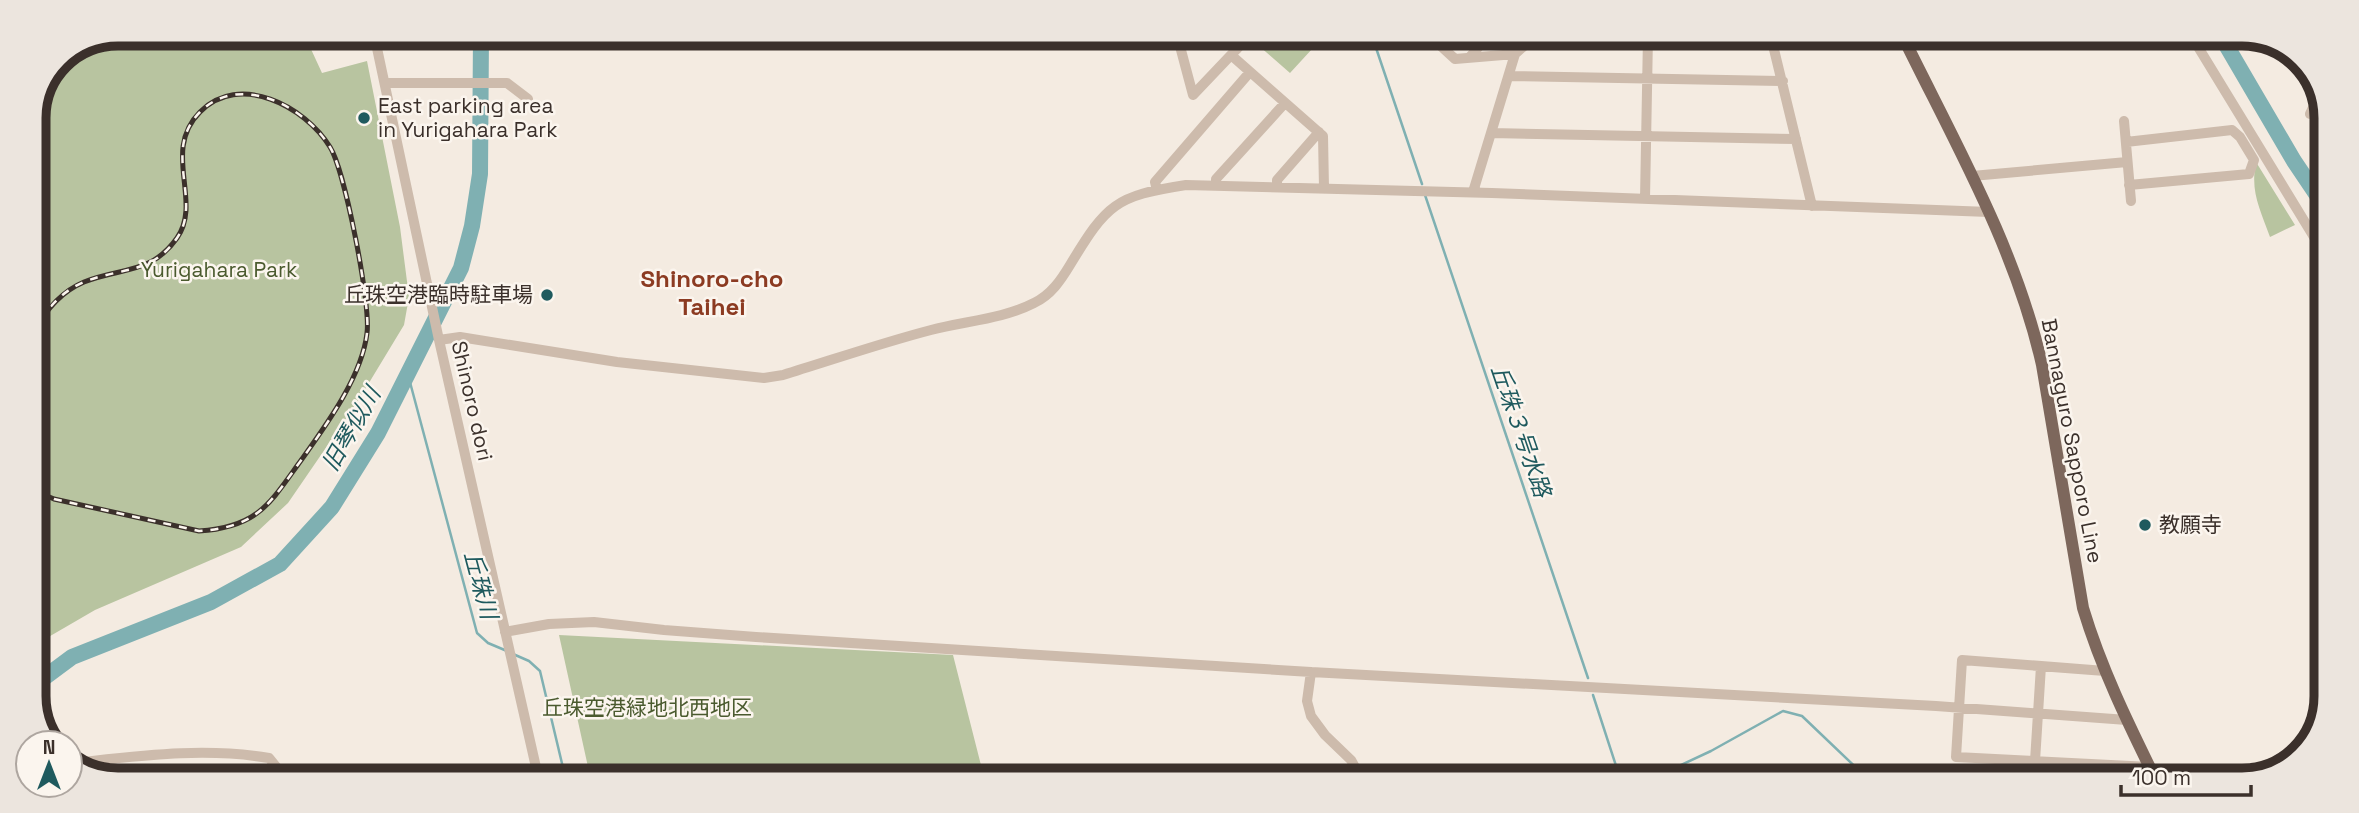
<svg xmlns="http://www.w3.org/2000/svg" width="2359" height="813" font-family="'Space Grotesk','Noto Sans JP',sans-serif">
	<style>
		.green { fill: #b8c4a0 }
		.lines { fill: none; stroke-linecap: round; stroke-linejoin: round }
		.stream { stroke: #7fb0b2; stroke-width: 2.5 }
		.river { stroke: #7fb0b2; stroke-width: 16 }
		.minor { stroke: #cdbbac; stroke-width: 10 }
		.major { stroke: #7d675c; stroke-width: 12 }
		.rail-casing { stroke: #3b302b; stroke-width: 5 }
		.rail { stroke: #fbf5ee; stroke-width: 2.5; stroke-dasharray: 8; stroke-linecap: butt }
		.poi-dot { fill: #1f5a5e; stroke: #fbf5ee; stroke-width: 2.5 }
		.labels { text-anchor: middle; stroke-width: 5; stroke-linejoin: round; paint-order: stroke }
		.poi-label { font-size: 21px; fill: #3b302b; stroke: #fbf5ee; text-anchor: start }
		.park-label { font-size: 21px; fill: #4a5a2e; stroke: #fbf5ee }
		.street-label { font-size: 21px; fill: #3b302b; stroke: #fbf5ee }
		.water-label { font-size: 23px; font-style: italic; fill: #1f5a5e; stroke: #fbf5ee }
		.quarter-label { font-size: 24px; font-weight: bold; fill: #8c3b22; stroke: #fbf5ee }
		.rim { fill: none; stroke: #3b302b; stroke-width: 9 }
	</style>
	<rect width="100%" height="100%" fill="#f4ebe1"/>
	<!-- green -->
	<path class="green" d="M118,33L304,34L322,73L367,61L400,227L409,297L404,325L358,401L288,503L241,547L95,610L33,646V113L58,58Z
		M1254,36H1324L1290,73L1251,39Z
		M2256,162L2295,225L2270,237C2260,209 2250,192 2256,162Z
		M559,635L953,655L984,777L590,776Z"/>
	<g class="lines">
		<!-- stream -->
		<path class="stream" d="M1372,36L1422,184
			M1425,195L1588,678
			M407,371L477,633L488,643L507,651
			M513,654L529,661L540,671L565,776
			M1593,695L1620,778
			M1651,779L1711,751L1783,711L1802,716L1868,779"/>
		<!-- river -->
		<path class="river" d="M2222,38L2294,161L2325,207
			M33,686L72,657L211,602L280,564L332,507L378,433L461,268L472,226L480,174L481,34"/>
		<!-- minor -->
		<path class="minor" d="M374,34L439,340L538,776
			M1177,35L1193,95L1231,55L1323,136L1324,188
			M1221,35L1237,49
			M1430,36L1455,59L1515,54
			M1771,37L1812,206
			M2192,37C2237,110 2280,182 2325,255
			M1231,55L1249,36
			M1469,58L1488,36
			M1509,76L1783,81
			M385,83H507L528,99
			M2310,114L2319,95
			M2124,121L2131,201
			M1491,133L1796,139
			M2126,142L2232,130L2240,137L2254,160L2249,174L2129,185
			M1972,176L2127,162
			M1216,186V179L1285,103
			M1277,187V180L1319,132
			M1157,190L1155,182L1250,72
			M1473,192L1515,54L1535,36
			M1645,199L1648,36
			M439,340L460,337L617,362L764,378L783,375C832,360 881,343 931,330C965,321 1003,319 1034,303C1051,295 1061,280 1070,265C1107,204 1115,196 1186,185L1492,193L1989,212
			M505,632L549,624L594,622L664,630L756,637L1311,672L1936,706L2127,720
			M2105,671L1962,660L1956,757L2150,767
			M1311,672L1307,701L1311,716L1325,735L1351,760L1361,778
			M2035,761L2041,666
			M73,763C139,756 203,747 269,758L278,769L279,776"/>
		<!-- major -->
		<path class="major" d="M1903,37C1955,143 2016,249 2042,365L2083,608C2101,668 2128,723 2156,780"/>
		<!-- rail casing -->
		<g class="rail-casing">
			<path id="rail" d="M33,333C45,311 60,292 84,282C121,267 151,275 177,238C203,201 161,151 200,112C239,72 305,106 330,147C345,171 371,305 367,333C362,376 327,424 302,459C270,503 259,527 199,531L54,499L33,490"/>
		</g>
		<!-- rail -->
		<use href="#rail" class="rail"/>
	</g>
	<!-- markers -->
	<g class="poi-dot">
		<circle cx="364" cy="118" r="7"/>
		<circle cx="547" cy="295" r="7"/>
		<circle cx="2145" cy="525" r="7"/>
	</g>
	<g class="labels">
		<!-- poi labels -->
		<g class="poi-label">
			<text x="378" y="113">East parking area<tspan x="378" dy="24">in Yurigahara Park</tspan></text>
			<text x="533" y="302" text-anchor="end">丘珠空港臨時駐車場</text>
			<text x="2159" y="532">教願寺</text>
		</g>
		<!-- park labels -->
		<g class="park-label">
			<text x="219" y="277">Yurigahara Park</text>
			<text x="647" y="715">丘珠空港緑地北西地区</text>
		</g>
		<!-- street labels -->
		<g class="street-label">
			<text transform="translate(472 401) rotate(77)" y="7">Shinoro dori</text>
			<text transform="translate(2072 441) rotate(79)" y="7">Bannaguro Sapporo Line</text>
		</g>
		<!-- water labels -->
		<g class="water-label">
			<text transform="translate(351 429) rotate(-60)" y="8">旧琴似川</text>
			<text transform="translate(1521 431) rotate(71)" y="8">丘珠３号水路</text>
			<text transform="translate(481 585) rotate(75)" y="8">丘珠川</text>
		</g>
		<!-- quarter labels -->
		<g class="quarter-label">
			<text x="712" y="287">Shinoro-cho<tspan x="712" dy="28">Taihei</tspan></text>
		</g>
	</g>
	<!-- crop -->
	<path d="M0 0H2359V813H0ZM118 46H2242A72 72 0 0 1 2314 118V696A72 72 0 0 1 2242 768H118A72 72 0 0 1 46 696V118A72 72 0 0 1 118 46Z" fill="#ece5de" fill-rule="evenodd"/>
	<path class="rim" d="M118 46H2242A72 72 0 0 1 2314 118V696A72 72 0 0 1 2242 768H118A72 72 0 0 1 46 696V118A72 72 0 0 1 118 46Z"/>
	<!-- north arrow -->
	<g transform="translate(49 764)"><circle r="33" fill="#fbf5ee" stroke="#aea6a0" stroke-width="2"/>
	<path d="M0-5L12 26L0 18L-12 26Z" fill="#1f5a5e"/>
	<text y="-10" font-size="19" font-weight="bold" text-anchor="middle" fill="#3b302b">N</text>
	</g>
	<!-- scale -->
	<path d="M2121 785v10h130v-10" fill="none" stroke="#3b302b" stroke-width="3.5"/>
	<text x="2132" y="785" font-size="21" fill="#3b302b" stroke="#fbf5ee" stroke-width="5" paint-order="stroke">100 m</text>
</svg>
